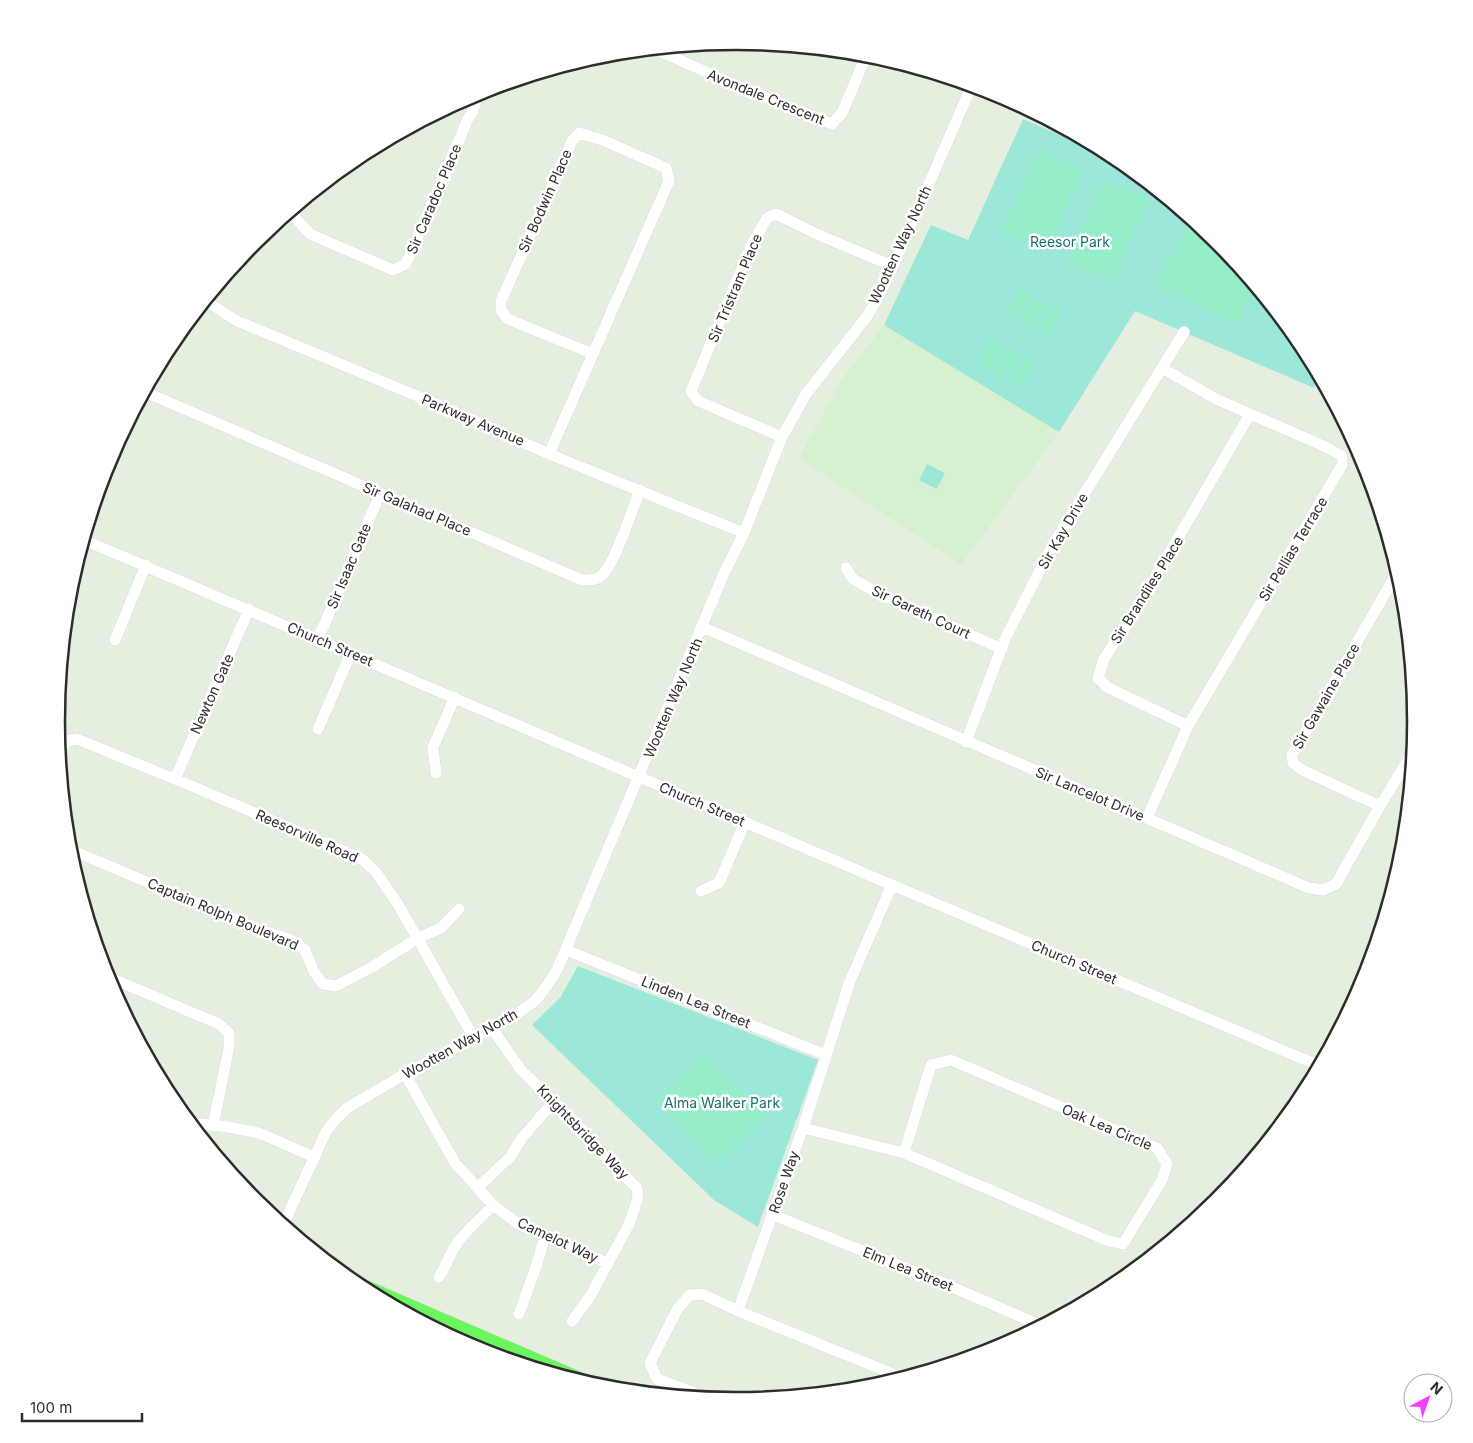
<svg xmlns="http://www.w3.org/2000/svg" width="1473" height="1443" font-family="Inter,sans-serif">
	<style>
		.education { fill: #d5f1cf }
		.green { fill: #9be7d8 }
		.pitch { fill: #96eec9 }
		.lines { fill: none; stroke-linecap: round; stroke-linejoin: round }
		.minor-casing { stroke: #e5d5e6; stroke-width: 12 }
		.major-casing { stroke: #d1d1d1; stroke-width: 15 }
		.minor { stroke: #fff; stroke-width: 11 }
		.major { stroke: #6af65d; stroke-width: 14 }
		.labels { text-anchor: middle; stroke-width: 5; stroke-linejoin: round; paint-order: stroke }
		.street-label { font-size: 14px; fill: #2d2d2d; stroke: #fff }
		.park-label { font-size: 14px; fill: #186f6a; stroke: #fff }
		.rim { fill: none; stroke: #2d2d2d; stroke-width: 2.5 }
	</style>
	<rect width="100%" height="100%" fill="#e4efe0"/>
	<!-- education -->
	<path class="education" d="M884,325L1059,432L961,565L799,458L842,379Z"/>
	<!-- green -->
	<path class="green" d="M1023,119L1122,162L1218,241L1302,344L1319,375L1314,388L1135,311L1059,432L884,325L931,225L968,240Z
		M927,464L945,473L937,489L919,480Z
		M578,966L818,1060L758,1227L714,1200L532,1025L560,998Z"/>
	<!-- pitch -->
	<path class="pitch" d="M1038,151L1083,171L1046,253L1001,233Z
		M1103,180L1148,200L1112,282L1067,262Z
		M1192,219L1218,241L1253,284V293L1235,323L1156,288L1155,283Z
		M1020,289L1031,295L1017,320L1006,314Z
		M1035,297L1046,304L1032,329L1021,322Z
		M1050,306L1061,312L1048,337L1036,331Z
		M991,339L1003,345L989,370L977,364Z
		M1007,347L1018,354L1005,379L993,372Z
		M1023,356L1034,363L1020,387L1009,381Z
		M702,1055L765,1117L718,1164L655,1102Z"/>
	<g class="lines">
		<!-- minor casing -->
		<g class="minor-casing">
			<path id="minor" d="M655,49L726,81L832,124L842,113L867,54
				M291,213L310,234L393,270L406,264L468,119C474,110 477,104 475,94
				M206,301L237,321L453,411L549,454L744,533
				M145,392L582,580C589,580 595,581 601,576C615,565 632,509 640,490
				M782,437L698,401L691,391L752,244L767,218L776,214L819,235L893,266
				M549,454L593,354L508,319L501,310V301L572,141L579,133L605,141L666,168L669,181L593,354
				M84,540L892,885L1320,1066
				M846,568L853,579L876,592L1002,649
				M702,627L1309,888L1323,890L1336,884L1377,811L1414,750
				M318,639L380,494
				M115,640L146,565
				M1188,726L1107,687L1098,678L1104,659L1138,607L1250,414
				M318,729L351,653
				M966,742L1005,639L1051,548L1184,332
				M59,752L67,741L77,739L194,787L362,859L376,872L399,906L474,1038
				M436,773L433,747L455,697
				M175,779L249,609
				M1380,806L1302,770L1293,763L1292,755L1398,571
				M1147,818L1188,726L1342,465V456L1326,447L1216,399L1162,368
				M69,849L258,929L291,940L305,950L314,972L323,984L336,986L372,967L418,938L441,928L459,909
				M701,891L719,883L745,822
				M566,950L826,1055
				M106,976L219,1024L229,1033V1047L213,1126
				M492,1028L521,1070L579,1126L604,1156L637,1188L638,1198L629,1224L591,1295L572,1321
				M405,1074L455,1163L493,1205L520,1225L607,1263
				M191,1123L228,1127L259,1133L314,1157
				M803,1128L904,1153L931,1065L951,1060L1157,1148L1167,1164L1162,1180L1123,1244L1106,1240L904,1153
				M478,1187L510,1157L522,1138L553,1102
				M773,1215L943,1283L1042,1326
				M283,1225L326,1132L335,1120L347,1108L405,1074L514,1016L535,1001L546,987L557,970L725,571L744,533L782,437L806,394L868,315L887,280L972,85
				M439,1277C446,1266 450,1253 458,1242C468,1228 482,1218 493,1205
				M738,1311L803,1128L850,981L892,885
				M519,1314L536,1267L545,1236
				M711,1399L657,1379L650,1363L678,1308L690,1295L702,1294L738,1311L903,1378"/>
		</g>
		<!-- major casing -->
		<g class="major-casing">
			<path id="major" d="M351,1281L600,1388"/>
		</g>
		<!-- minor -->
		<use href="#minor" class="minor"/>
		<!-- major -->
		<use href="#major" class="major"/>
	</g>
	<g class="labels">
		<!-- street labels -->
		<g class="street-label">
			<text transform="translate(766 97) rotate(22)" y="5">Avondale Crescent</text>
			<text transform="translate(434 199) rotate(-67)" y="5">Sir Caradoc Place</text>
			<text transform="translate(545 201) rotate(-66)" y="5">Sir Bodwin Place</text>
			<text transform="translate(900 245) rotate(-65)" y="5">Wootten Way North</text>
			<text transform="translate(735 288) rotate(-67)" y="5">Sir Tristram Place</text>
			<text transform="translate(473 420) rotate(23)" y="5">Parkway Avenue</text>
			<text transform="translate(417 509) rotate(23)" y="5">Sir Galahad Place</text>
			<text transform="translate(1063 531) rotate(-60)" y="5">Sir Kay Drive</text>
			<text transform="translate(1293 549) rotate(-59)" y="5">Sir Pellias Terrace</text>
			<text transform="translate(349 566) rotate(-67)" y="5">Sir Isaac Gate</text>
			<text transform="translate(1147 590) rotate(-58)" y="5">Sir Brandiles Place</text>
			<text transform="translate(921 612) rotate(25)" y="5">Sir Gareth Court</text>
			<text transform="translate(330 644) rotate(23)" y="5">Church Street</text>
			<text transform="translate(212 694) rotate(-66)" y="5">Newton Gate</text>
			<text transform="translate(1326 696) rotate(-60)" y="5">Sir Gawaine Place</text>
			<text transform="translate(673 698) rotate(-67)" y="5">Wootten Way North</text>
			<text transform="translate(1090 794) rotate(23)" y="5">Sir Lancelot Drive</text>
			<text transform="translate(702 804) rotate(23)" y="5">Church Street</text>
			<text transform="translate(307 836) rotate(24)" y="5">Reesorville Road</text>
			<text transform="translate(223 914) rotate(23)" y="5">Captain Rolph Boulevard</text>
			<text transform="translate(1074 962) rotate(23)" y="5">Church Street</text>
			<text transform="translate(696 1002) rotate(22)" y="5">Linden Lea Street</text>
			<text transform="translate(460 1044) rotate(-29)" y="5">Wootten Way North</text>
			<text transform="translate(1107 1127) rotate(23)" y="5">Oak Lea Circle</text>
			<text transform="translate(583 1132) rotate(46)" y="5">Knightsbridge Way</text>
			<text transform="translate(784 1182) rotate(-71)" y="5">Rose Way</text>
			<text transform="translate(558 1240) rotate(25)" y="5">Camelot Way</text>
			<text transform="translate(908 1269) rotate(22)" y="5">Elm Lea Street</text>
		</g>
		<!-- park labels -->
		<g class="park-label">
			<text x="1070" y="247">Reesor Park</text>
			<text x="722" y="1108">Alma Walker Park</text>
		</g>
	</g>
	<!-- crop -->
	<path d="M0 0H1473V1443H0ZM65 721a671 671 0 1 1 1342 0a671 671 0 1 1-1342 0Z" fill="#fff" fill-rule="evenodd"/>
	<path class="rim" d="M65 721a671 671 0 1 1 1342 0a671 671 0 1 1-1342 0Z"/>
	<!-- north arrow -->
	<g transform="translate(1428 1398) rotate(41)"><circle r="24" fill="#ffffff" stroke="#ababab"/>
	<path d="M0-4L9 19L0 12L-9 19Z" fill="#f83dff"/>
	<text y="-8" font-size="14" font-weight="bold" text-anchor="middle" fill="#2d2d2d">N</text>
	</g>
	<!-- scale -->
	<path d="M22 1413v8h120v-8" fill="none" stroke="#2d2d2d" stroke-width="2.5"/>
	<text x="30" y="1413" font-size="15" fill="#2d2d2d" stroke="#ffffff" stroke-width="4" paint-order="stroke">100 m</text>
</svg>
